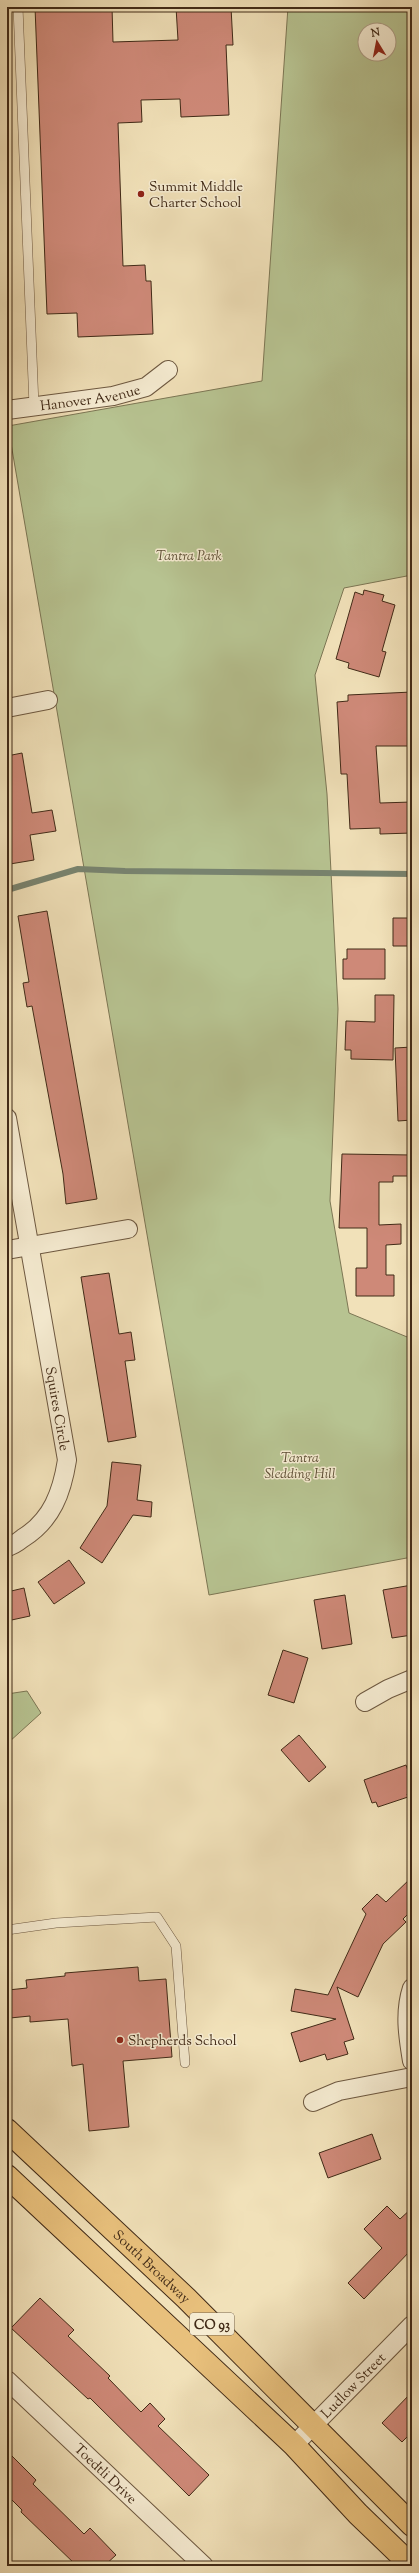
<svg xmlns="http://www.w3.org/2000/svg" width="419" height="2573" font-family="'Sorts Mill Goudy',serif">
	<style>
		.green { fill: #b7c391; stroke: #7c7654; fill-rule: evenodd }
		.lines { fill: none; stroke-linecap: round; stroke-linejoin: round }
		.stream { stroke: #78836f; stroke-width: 6 }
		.building { fill: #ce8978; stroke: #412a17 }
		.lane-casing { stroke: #6d5840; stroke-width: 10 }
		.street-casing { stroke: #6d5840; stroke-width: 20 }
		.highway-casing { stroke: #412a17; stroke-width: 24 }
		.lane { stroke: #f6ecd2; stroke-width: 9 }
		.street { stroke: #f6ecd2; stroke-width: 18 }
		.highway { stroke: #e8c07c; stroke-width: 22 }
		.poi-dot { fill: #8f2418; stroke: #f6ecd2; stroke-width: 1.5 }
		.labels { text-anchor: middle; stroke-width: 3; stroke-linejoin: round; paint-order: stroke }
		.shield { fill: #f6ecd2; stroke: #77644f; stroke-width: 1 }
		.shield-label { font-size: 13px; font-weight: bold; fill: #412a17 }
		.poi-label { font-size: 14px; fill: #412a17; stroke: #f6ecd2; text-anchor: start }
		.street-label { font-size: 14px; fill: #412a17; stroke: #f6ecd2 }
		.park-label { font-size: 14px; font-style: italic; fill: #5e5036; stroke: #f6ecd2 }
	</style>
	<rect width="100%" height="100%" fill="#f1e1b9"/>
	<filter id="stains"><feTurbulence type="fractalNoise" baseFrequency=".005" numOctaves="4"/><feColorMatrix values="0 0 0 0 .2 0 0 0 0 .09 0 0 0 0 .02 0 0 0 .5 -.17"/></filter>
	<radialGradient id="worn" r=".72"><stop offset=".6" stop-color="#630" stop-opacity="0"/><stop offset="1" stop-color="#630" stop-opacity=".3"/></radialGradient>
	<!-- green -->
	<path class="green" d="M288,7H412V575L344,588L315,675L327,794L338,1009L330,1201L349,1313L412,1339V1557L209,1595L8,426L262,381ZM365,30H389V54H365Z
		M27,1691L41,1713L9,1742L7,1737V1694Z"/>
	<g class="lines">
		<!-- stream -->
		<path class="stream" d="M7,890L78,869L125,871L412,874"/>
	</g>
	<!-- building -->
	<path class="building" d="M35,7H112L113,42L178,40L176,7H231L233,45H226L229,115L181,117L180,99L141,100L142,122L118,123L123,266L145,265L146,281H151L153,334L78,337L77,313L47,314Z
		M364,590L384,595L382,601L395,605L382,651L386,652L379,677L348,668L349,663L336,659L355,592L363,595Z
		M412,692V746H376L380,803L412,802V833L380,834V828L350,829L347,774H341L337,702L348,701V695Z
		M22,753L32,813L52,810L56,831L30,835L34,860L10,864L7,846V756Z
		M47,911L97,1199L66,1204L63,1174L32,1006L27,1007L23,983L29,982L18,916Z
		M393,918H412V946H393Z
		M347,949H385V979H343V959H347Z
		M375,995H394L393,1060L351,1059V1050H345L346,1021L375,1022Z
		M412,1047V1120L398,1121L395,1048Z
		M342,1154L412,1155V1176H393V1182H379V1225L401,1224V1244L386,1245V1275H394V1296H356V1268H367V1228H339Z
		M109,1273L119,1334L131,1332L135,1360L125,1361L136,1437L108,1442L81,1277Z
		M112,1462L141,1465L137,1500L152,1502L151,1517L133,1515L102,1563L80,1548L107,1506Z
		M69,1560L85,1583L54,1604L38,1582Z
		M412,1585V1635L392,1638L383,1590Z
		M24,1588L30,1616L7,1621V1592Z
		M345,1595L352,1644L322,1649L314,1600Z
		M283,1650L308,1658L294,1703L268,1695Z
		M299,1735L326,1767L309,1782L281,1750Z
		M406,1765L412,1782V1792L407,1794L408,1797L378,1807L376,1802L372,1803L364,1780Z
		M412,1877V1910L403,1919L406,1922L383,1944L358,1997L337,1987L354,2039L344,2042L348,2054L327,2060L325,2054L300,2062L291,2033L336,2019L291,2011L295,1989L328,1995L366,1914L362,1909L377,1894L386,1902Z
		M138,1967L139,1981L166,1979L172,2057L123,2061L129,2127L89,2131L83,2064L72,2066L68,2019L30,2022V2016L10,2018L8,1990L27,1988L26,1980L65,1976V1973Z
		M372,2134L381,2159L328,2178L319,2153Z
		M387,2206L400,2219L412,2208V2249L364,2299L348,2283L382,2248L364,2229Z
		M40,2298L74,2330L68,2336L110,2376L108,2378L141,2412L150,2403L165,2419L158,2426L209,2475L189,2496L90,2398L88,2399L11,2328Z
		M412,2392V2432L402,2442L382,2423Z
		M7,2451L36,2480L33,2484L84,2534L90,2528L116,2555L104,2566H77L21,2512L22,2510L7,2495Z"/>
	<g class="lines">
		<!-- lane casing -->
		<g class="lane-casing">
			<path id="lane" d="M18,7L34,406
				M7,1930L56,1923L157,1917L176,1946L185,2063"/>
		</g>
		<!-- street casing -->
		<g class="street-casing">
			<g id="street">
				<path id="s1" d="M7,410L113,396L146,387L168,370"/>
				<path d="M7,708L48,700"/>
				<path id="s2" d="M7,1118L67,1460C62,1492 52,1520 23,1538C18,1542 13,1546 7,1547"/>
				<path d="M7,1250L128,1229"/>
				<path d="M365,1702L388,1689L412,1679"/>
				<path d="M412,1988C404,2012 408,2037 412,2061"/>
				<path d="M313,2102L339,2091L412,2077"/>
				<path id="s3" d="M7,2380L204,2566"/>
				<path id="s4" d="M294,2445L412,2325"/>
			</g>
		</g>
		<!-- highway casing -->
		<g class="highway-casing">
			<g id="highway">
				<path id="s5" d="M7,2130L186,2298L412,2525"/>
				<path d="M7,2176L294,2445L358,2514L412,2566"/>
			</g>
		</g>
		<!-- lane -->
		<use href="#lane" class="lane"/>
		<!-- street -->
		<use href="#street" class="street"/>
		<!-- highway -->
		<use href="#highway" class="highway"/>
	</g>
	<!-- markers -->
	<g class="poi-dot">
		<circle cx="141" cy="194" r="4"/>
		<circle cx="120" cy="2040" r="4"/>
	</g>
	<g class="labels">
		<!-- shield labels -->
		<rect class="shield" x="190" y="2313" width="44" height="22" rx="3"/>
		<g class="shield-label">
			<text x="212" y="2329">CO 93</text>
		</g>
		<!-- poi labels -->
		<g class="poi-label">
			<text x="149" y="191">Summit Middle<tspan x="149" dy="16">Charter School</tspan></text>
			<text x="128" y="2045">Shepherds School</text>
		</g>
		<!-- street labels -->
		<g class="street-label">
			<text dy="5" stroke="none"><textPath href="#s1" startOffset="84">Hanover Avenue</textPath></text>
			<text dy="5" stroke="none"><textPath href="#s2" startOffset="295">Squires Circle</textPath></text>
			<text dy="5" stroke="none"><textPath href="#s5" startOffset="199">South Broadway</textPath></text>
			<text dy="5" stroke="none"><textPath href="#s4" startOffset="84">Ludlow Street</textPath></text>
			<text dy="5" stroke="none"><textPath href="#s3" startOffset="136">Toedtli Drive</textPath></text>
		</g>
		<!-- park labels -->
		<g class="park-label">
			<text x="189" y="560">Tantra Park</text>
			<text x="300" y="1462">Tantra<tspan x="300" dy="16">Sledding Hill</tspan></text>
		</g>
	</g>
	<!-- margin -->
	<rect width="419" height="2573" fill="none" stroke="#f1e1b9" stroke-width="24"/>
	<rect x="8" y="8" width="403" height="2557" fill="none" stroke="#412a17" stroke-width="2"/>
	<rect x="12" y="12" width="395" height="2549" fill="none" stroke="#412a17"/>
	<!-- north arrow -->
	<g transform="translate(377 42) rotate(350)"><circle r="19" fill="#f6ecd2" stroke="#ae9e87"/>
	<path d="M0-3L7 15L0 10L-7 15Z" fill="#8f2418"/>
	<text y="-6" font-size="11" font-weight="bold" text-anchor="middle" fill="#412a17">N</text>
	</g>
	<rect width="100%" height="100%" filter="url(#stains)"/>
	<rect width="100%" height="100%" fill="url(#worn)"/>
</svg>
